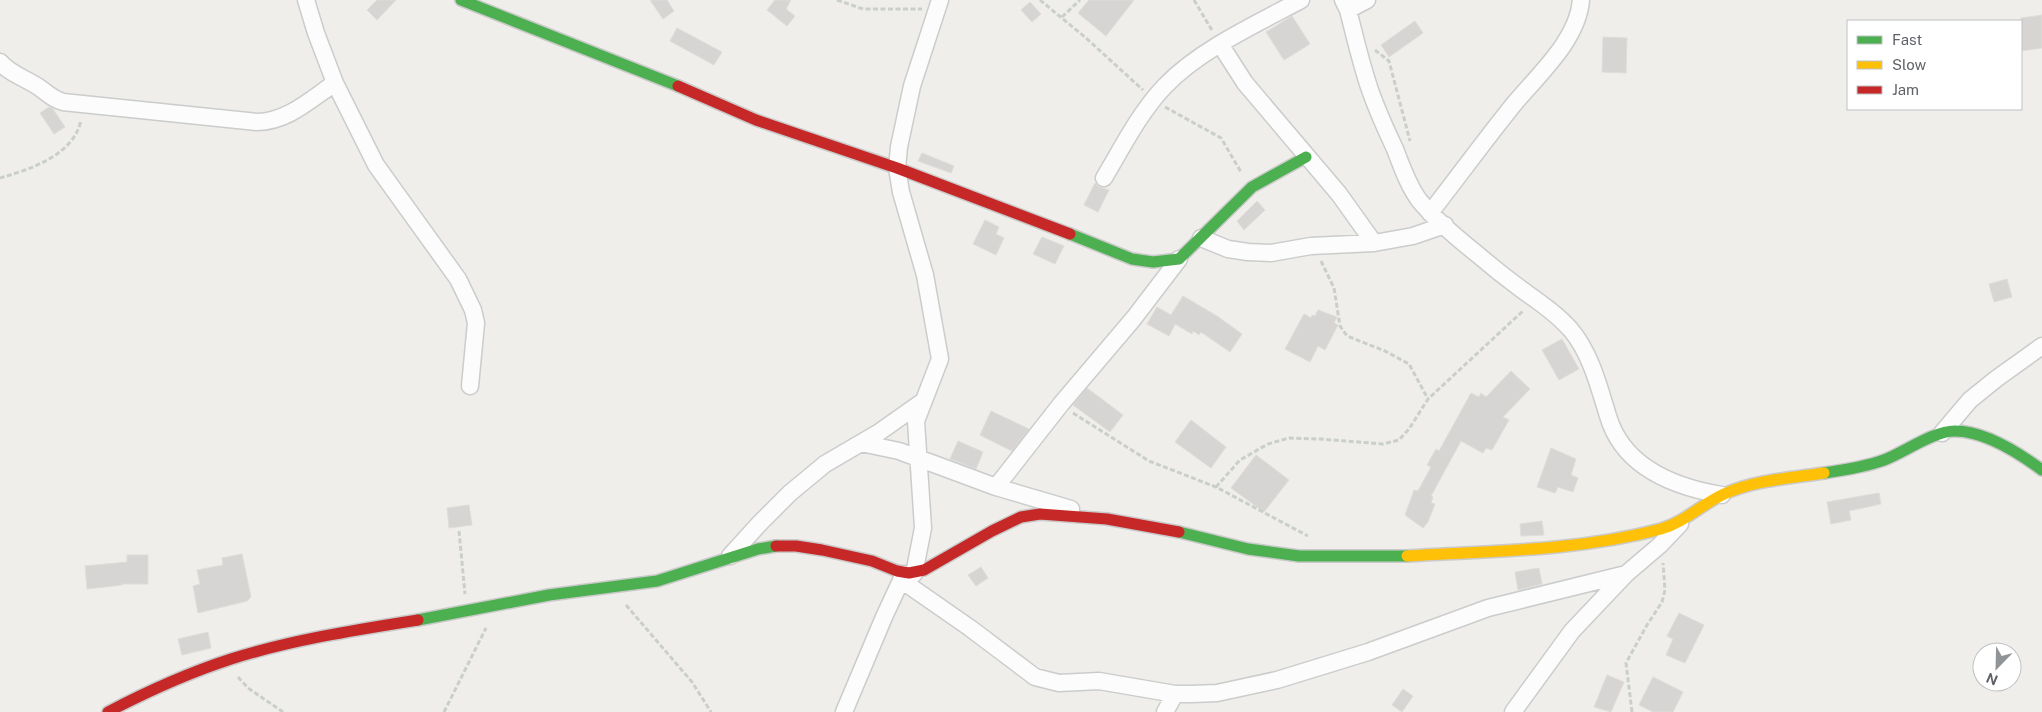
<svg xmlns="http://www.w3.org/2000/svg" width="2042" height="712" font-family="'Public Sans',sans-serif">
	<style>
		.building { fill: #d6d5d3; stroke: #deddd9 }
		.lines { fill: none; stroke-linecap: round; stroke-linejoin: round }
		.street-casing { stroke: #cbcccc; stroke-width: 19 }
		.fast-casing { stroke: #cacacb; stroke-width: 14 }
		.slow-casing { stroke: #cacacb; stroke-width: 14 }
		.jam-casing { stroke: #cacacb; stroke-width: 14 }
		.path { stroke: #cacfcc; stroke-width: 3; stroke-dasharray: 5 2.5; stroke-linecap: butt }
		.street { stroke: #fdfcfc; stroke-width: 16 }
		.fast { stroke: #4caf50; stroke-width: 11 }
		.slow { stroke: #ffc107; stroke-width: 11 }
		.jam { stroke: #c62828; stroke-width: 11 }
	</style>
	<rect width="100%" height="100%" fill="#efeeea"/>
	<!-- building -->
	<path class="building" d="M377,0H396L377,20L367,10Z
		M650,0H667L674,11L663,19Z
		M775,0H791L786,9L795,16L787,26L767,10Z
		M1089,0H1134L1106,36L1078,13Z
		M1030,2L1041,14L1032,22L1021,10Z
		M2042,15V48L2021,51V18Z
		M1292,16L1310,44L1284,60L1266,32Z
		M1415,21L1423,33L1389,57L1381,45Z
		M677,28L722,52L714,65L670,41Z
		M1603,37L1627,38L1626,73L1602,72Z
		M49,107L53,109L65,127L54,134L40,113Z
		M922,153L954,166L951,173L918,161Z
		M1095,183L1099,187L1109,190L1098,212L1084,205Z
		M1257,201L1265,210L1244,230L1237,221Z
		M985,220L999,227L996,234L1004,238L996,255L973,244Z
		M1042,237L1064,246L1055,264L1033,254Z
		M2007,279L2012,297L1994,302L1989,284Z
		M1183,296L1217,316L1242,334L1230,352L1201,332L1199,335L1193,331L1192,334L1175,324L1169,336L1147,324L1157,307L1171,315Z
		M1318,310L1337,317L1334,323L1338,325L1325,350L1318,346L1310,362L1285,349L1304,314L1311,318L1312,315L1315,316Z
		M1562,339L1579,369L1559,380L1542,350Z
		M1511,371L1530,389L1503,417L1509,420L1492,450L1486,448L1483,453L1461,441L1431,496L1433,497L1431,503L1435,504L1428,522L1423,528L1405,515L1414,490L1418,491L1431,467L1427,465L1436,449L1439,451L1471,393L1479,397L1481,393L1486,397Z
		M1087,388L1123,415L1110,432L1073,405Z
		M991,411L1029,429L1012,451L980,435Z
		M1191,420L1226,447L1211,468L1175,442Z
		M958,441L983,452L976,469L950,459Z
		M1551,448L1576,459L1571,475L1578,478L1573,492L1558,487L1555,493L1537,487Z
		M1256,455L1289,480L1264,512L1231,488Z
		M1879,493L1881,504L1849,511L1851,520L1831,524L1827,502Z
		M469,505L472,525L449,528L447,508Z
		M1542,521L1544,535L1521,536L1520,524Z
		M242,554L251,597L247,601L198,613L193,586L200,584L197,570L223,565L222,558Z
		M127,555H148V584H122V585L87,589L85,566L127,562Z
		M981,567L988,578L976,586L968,575Z
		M1539,568L1542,584L1518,590L1515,572Z
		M1679,613L1704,625L1685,663L1666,655L1673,639L1667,636Z
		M208,632L211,648L182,655L178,639Z
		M1607,675L1624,682L1611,712L1594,707Z
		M1653,677L1683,692L1673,712H1653L1639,705Z
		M1403,689L1413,696L1402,712L1392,705Z"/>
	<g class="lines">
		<!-- street casing -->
		<g class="street-casing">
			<path id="street" d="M306,0L316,33L335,83L376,165L458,279L473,310L476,323L470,386
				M1343,0L1348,10C1355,37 1361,64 1370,90C1377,110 1386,130 1395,149C1402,167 1408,185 1419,200C1435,220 1457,238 1477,254C1491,266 1506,278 1521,289C1539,302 1557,314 1571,330C1591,354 1599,387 1608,416C1623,467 1674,487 1722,495
				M1348,10L1367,0
				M1220,44L1245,83L1339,194L1374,243
				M0,62C11,75 26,78 40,88C50,95 51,98 63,102L257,122C287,122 311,99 335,83
				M1104,178C1123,146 1140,112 1165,86C1199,50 1258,23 1301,0
				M1430,213C1458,177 1485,140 1514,104C1538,75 1578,40 1581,0
				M1201,238L1228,249L1248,252L1271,253L1311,246L1374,243L1413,236L1445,225
				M1942,433L1970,400L1996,379L2042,346
				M861,443L899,451L996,487L1071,509
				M996,487L1061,404L1134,318L1179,259
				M730,556L760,523L790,493L825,464L878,433L922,402
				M914,574L923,528L916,421L940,359L925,275L901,192L897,168L899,147L912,86L940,0
				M901,580L970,628L1035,677L1059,683L1099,681L1175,694H1192L1217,693L1277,680L1368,652L1488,608L1626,574
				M844,712L884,617L904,574
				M1165,712L1175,694
				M1513,712L1572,631L1626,574L1660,545L1680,524"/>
		</g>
		<!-- fast casing -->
		<g class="fast-casing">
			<path id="fast" d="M461,0L678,86
				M1070,234L1132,259L1153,262L1179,259L1252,187L1306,157
				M1824,473C1845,470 1865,467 1884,460C1905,452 1933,431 1955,431C1985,431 2019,453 2042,470
				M1179,532L1248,549L1299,556H1407
				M418,620L549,595L657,581L758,549L776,546"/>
		</g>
		<!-- slow casing -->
		<g class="slow-casing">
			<path id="slow" d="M1407,556C1492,551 1578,551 1661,529C1685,522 1702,504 1724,494C1756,480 1790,478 1824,473"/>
		</g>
		<!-- jam casing -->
		<g class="jam-casing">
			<path id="jam" d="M678,86L756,120L897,168L1070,234
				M776,546H796L822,550L872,561L897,571L909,573L924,570L992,531L1021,517L1040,514L1107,519L1179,532
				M108,712C148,691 188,673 231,659C291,640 355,630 418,620"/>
		</g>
		<!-- path -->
		<path class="path" d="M837,0L863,9H922
			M1040,0L1086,38L1143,90
			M1194,0L1213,32
			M1062,17L1080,0
			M1375,50L1389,61L1410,141
			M1165,107L1221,138L1241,172
			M0,178C31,169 74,155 81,120
			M1321,261L1334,288L1340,326L1347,336L1385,351L1409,364L1428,399
			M1073,413L1149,461L1216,487L1308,536
			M1216,487L1240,460L1268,444L1289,438L1320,439L1383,444L1399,440L1409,429L1428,399L1524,310
			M459,531L465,594
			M626,605L692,682L711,712
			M238,677L248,688L283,712
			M444,712L486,628
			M1632,712L1626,663L1647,625L1662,602L1665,590L1663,563"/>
		<!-- street -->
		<use href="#street" class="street"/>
		<!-- fast -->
		<use href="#fast" class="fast"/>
		<!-- slow -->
		<use href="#slow" class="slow"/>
		<!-- jam -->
		<use href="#jam" class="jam"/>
	</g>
	<!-- legend -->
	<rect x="1847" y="20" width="175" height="90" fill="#ffffff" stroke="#bfc1c3"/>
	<rect x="1857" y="36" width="25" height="8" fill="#4caf50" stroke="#bfc1c3"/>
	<text x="1892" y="45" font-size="15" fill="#5f6368">Fast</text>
	<rect x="1857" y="61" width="25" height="8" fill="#ffc107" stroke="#bfc1c3"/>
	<text x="1892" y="70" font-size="15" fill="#5f6368">Slow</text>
	<rect x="1857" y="86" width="25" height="8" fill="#c62828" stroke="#bfc1c3"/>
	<text x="1892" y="95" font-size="15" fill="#5f6368">Jam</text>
	<!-- north arrow -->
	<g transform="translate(1997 667) rotate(203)"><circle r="24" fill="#ffffff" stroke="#bfc1c3"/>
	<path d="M0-4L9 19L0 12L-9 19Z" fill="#919496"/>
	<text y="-8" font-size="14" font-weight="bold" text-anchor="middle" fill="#5f6368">N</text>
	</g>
</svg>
